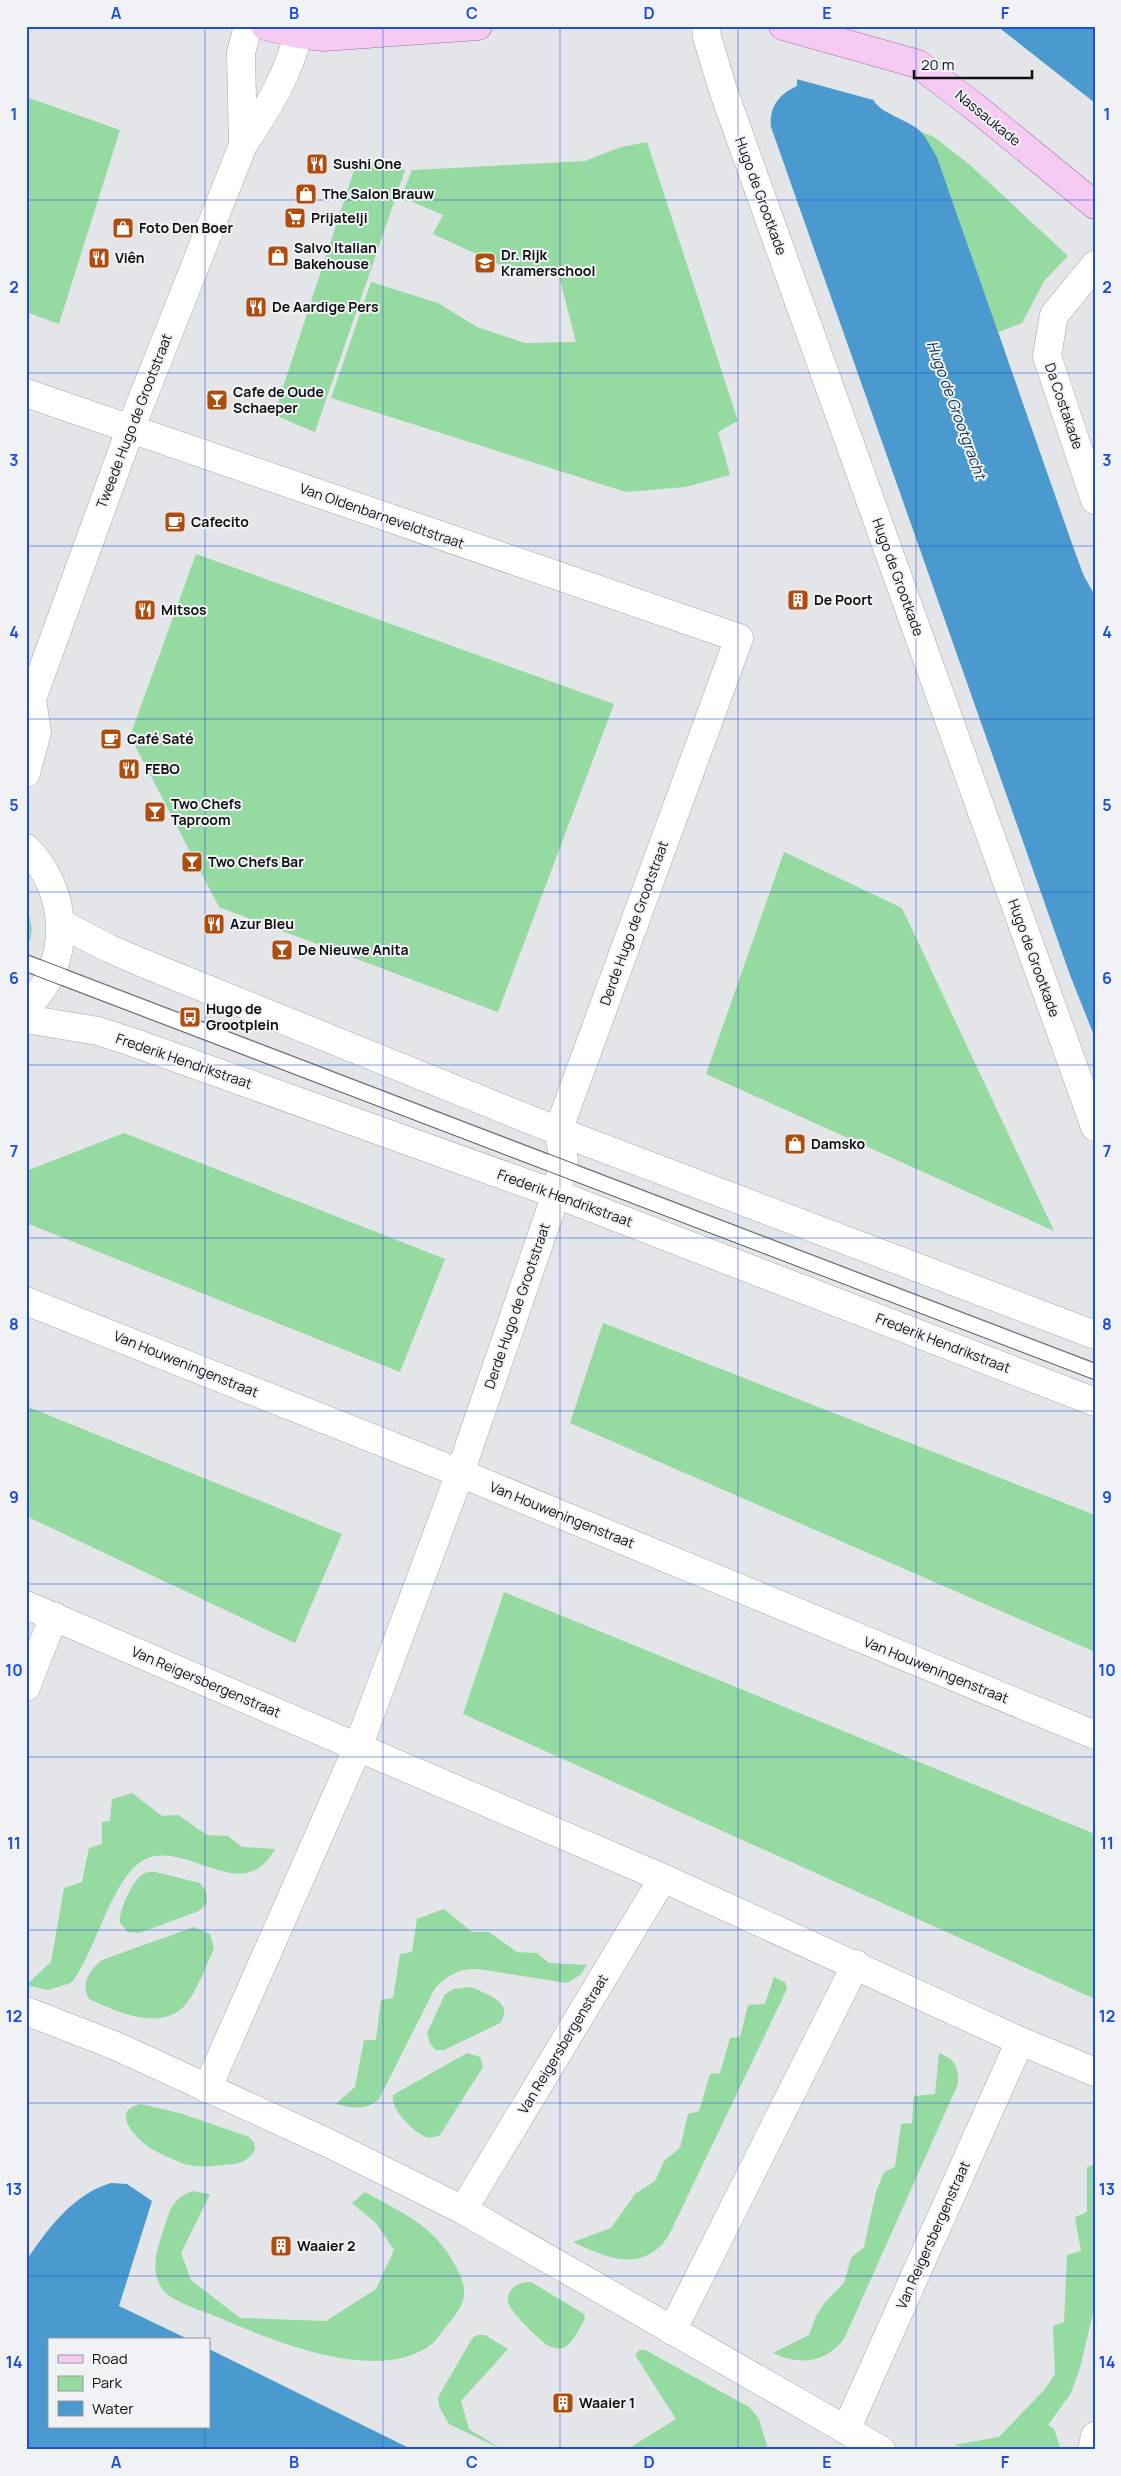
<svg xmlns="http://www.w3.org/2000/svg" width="1121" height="2476" font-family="Manrope,sans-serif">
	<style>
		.green { fill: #95daa1 }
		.water { fill: #4a9acf }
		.pier { fill: #e3e5e8 }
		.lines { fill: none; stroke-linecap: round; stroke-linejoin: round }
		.lane-casing { stroke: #a5a7aa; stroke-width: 16 }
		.street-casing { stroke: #a5a7aa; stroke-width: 29 }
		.secondary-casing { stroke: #a5a7aa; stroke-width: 29 }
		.primary-casing { stroke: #a0739f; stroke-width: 29 }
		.lane { stroke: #fff; stroke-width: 15 }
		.street { stroke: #fff; stroke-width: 28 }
		.secondary { stroke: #fff; stroke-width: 28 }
		.primary { stroke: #f5cbf4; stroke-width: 28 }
		.tram { stroke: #5e5f61; stroke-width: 1 }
		.grid { fill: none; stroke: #1d4ed8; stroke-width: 1; stroke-opacity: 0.55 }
		.labels { text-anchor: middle; stroke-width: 4; stroke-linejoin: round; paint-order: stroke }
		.street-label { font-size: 14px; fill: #0f1011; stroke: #f0f2f5 }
		.poi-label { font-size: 14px; font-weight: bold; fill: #0f1011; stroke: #f0f2f5; text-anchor: start }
		.water-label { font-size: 15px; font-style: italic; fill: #0e3148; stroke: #f0f2f5 }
		.neatline { fill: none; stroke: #1d4ed8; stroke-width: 2 }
		.grid-label { font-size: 16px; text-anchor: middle; font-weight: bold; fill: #1d4ed8 }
	</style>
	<rect width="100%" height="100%" fill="#e3e5e8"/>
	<!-- green -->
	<path class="green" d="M26,97L120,130L59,324L26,312Z
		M921,132L934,137L970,165L1068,256L1044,281L1022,323L998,332L937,157Z
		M647,142L738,421L718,432L730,475L685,487L626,492L331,398L371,282L438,303L477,327L525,343L576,342L558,272H516L433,234L443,215L401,197L412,170L585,161L621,147Z
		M358,158L405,170L315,432L274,415Z
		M196,554L614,704L498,1012L219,907L130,736Z
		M784,852L902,908L1054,1231L706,1074Z
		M26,898L32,929L30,941L26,940Z
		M124,1133L445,1259L400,1372L26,1223V1171Z
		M603,1323L1095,1515V1652L570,1423Z
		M26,1406L342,1534L295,1643L26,1516Z
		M504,1592L1095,1834V1999L463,1714Z
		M132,1793L162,1816L178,1815L207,1835L228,1836L242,1847L275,1849C244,1905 193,1846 151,1857C113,1867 96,1955 71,1983L48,1990L26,1985L51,1962L64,1888L82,1882L89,1848L102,1844V1822L110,1821L112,1799Z
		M155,1872L200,1883L206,1891L207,1903L199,1911L139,1933L128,1932L120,1923C118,1912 133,1879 143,1874C146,1872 151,1872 155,1872Z
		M444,1909L472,1932H489L517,1952L537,1953L549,1963L587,1965L580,1975L567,1983L478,1969C459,1968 448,1975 435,1988L379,2099C366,2111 352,2108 336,2104L355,2087L364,2040H376L381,2000L393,1998L400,1954L412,1952L417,1919Z
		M194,1927L210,1934L214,1949C206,1965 197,1991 186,2004C162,2033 115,2011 89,1999C80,1983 90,1970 102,1960Z
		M774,1977L785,1982L787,1989L668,2237C641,2274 607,2258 573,2242L611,2228L635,2194L655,2181L664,2161L680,2148L688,2114L699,2111L710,2074L720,2073L730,2038L740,2037L748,2005L765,2004Z
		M471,1987C486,1994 515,2002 500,2023L444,2050H436L430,2044L427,2033L445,1994L454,1989Z
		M467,2053L480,2057L483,2067L440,2135C435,2137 429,2139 424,2136C412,2130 390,2109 393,2095Z
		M939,2053C955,2059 959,2067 958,2084L845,2337C828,2363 799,2366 773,2353L809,2335L816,2316L826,2301L844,2283L851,2258L864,2247L876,2192L884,2172L895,2167L901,2124L912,2123L914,2096L935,2094Z
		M141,2104L183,2114L249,2137L254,2142L255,2149C248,2163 237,2164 223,2165C210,2167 196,2167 184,2164C174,2160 162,2155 152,2149C137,2140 108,2110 141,2104Z
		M1095,2164V2305L1080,2368L1071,2393L1048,2425L1054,2429L1061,2450H973L954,2445L999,2437L1045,2389L1055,2374L1053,2326L1064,2322L1067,2255L1081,2251L1075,2217L1087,2212V2167Z
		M192,2191L210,2194L181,2253L191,2280L240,2318L326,2321L376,2289L394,2250L376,2223L352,2203L365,2192C402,2213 436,2226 456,2267C461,2277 465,2284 464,2296C462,2308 453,2318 445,2328C441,2332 438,2339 433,2343C381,2386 273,2341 220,2318C206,2312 172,2302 163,2290C150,2272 156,2251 163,2232C170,2212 170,2200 192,2191Z
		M531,2282L584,2314L585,2318C580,2327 574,2342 565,2347C560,2350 552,2348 547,2345C539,2339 510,2312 508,2302C506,2289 520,2281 531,2282Z
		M478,2335H485L508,2349L461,2401L469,2429L503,2450L449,2424L439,2406L438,2397L473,2337Z
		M639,2350H645L749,2407L759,2419L768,2450H626L676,2419L635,2355Z"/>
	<!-- water -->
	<path class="water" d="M997,26H1095V103Z
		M797,79L873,99C879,113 906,119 919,130C926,136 931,148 937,157L1071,541L1083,574L1095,596V1038L1070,975L771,127C769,107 779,94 797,86Z
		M111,2183L127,2184L152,2201L119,2306L190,2340H49V2427H209V2349L413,2450H26V2257L28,2258C49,2227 74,2194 111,2183Z"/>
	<!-- pier -->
	<path class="pier" d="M778,26H849L873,100L797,79Z"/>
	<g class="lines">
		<!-- lane casing -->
		<g class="lane-casing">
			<path id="lane" d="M26,963L1095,1372"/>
		</g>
		<!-- street casing -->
		<g class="street-casing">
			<path id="street" d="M706,26L707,37L723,90L1095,1127
				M1095,265L1054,315L1047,356L1095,500
				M26,393L739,638L558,1131L564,1160L556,1194L460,1473L358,1747L207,2089
				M26,1301L460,1473L1095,1735
				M26,1605L663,1878L1020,2041L1095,2072
				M26,1687L54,1616
				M26,2011L116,2046L328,2143L463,2210L881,2450
				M463,2210L663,1878
				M672,2331L856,1964
				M846,2430L1020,2041
				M1092,2450L1095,2436"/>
		</g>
		<!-- secondary casing -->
		<g class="secondary-casing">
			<path id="secondary" d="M243,145L241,53L248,26
				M26,705L32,699L130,430L243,145C268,108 291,71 300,26
				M26,773L37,732L32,699
				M26,848C70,891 73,965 26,1007
				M60,923L108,948L145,964L558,1131L1095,1335
				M26,1019L98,1031L132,1042L556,1194L1095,1402"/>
		</g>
		<!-- primary casing -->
		<g class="primary-casing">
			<path id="primary" d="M265,26L299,34L324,37L478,26
				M783,26L918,64L975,107L1095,205"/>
		</g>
		<!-- lane -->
		<use href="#lane" class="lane"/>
		<!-- street -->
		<use href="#street" class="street"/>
		<!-- secondary -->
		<use href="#secondary" class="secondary"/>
		<!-- primary -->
		<use href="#primary" class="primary"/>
		<!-- tram -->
		<path class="tram" d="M26,954L1095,1363
			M26,972L1095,1380"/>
	</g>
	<!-- grid -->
	<path class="grid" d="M205,26V2340M383,26V2450M560,26V2450M738,26V2450M916,26V2450M26,200H1095M26,373H1095M26,546H1095M26,719H1095M26,892H1095M26,1065H1095M26,1238H1095M26,1411H1095M26,1584H1095M26,1757H1095M26,1930H1095M26,2103H1095M26,2276H1095M205,2427V2450"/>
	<!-- icons -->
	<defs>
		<g id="restaurant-square" transform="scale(1.125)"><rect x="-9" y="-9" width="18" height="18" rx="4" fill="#af4d0e" stroke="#f0f2f5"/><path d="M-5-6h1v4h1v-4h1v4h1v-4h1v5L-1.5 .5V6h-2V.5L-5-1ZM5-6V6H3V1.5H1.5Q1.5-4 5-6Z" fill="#fff"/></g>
		<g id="shop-square" transform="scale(1.125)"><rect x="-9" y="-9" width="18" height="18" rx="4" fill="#af4d0e" stroke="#f0f2f5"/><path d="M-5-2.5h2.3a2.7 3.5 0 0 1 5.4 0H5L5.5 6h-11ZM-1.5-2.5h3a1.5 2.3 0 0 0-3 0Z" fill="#fff"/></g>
		<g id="supermarket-square" transform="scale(1.125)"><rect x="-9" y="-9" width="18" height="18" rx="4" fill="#af4d0e" stroke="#f0f2f5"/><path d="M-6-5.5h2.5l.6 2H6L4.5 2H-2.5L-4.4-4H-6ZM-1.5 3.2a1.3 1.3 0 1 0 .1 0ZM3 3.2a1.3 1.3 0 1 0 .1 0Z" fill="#fff"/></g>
		<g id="school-square" transform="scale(1.125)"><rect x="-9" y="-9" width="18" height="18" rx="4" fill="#af4d0e" stroke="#f0f2f5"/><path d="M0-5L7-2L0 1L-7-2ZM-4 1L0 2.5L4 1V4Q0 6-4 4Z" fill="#fff"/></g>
		<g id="bar-square" transform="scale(1.125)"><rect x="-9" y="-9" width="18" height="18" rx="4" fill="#af4d0e" stroke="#f0f2f5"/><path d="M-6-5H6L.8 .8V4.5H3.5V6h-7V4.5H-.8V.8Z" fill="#fff"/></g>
		<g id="cafe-square" transform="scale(1.125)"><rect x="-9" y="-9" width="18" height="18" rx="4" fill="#af4d0e" stroke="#f0f2f5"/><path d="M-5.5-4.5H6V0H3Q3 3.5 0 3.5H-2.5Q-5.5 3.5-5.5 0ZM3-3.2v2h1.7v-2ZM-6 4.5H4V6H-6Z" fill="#fff"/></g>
		<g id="building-square" transform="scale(1.125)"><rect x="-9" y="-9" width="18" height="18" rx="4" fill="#af4d0e" stroke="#f0f2f5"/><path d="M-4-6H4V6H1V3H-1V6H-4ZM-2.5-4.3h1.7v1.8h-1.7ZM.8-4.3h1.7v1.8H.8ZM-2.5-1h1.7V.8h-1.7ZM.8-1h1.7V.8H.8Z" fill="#fff"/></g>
		<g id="bus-square" transform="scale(1.125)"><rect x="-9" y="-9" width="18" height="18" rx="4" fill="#af4d0e" stroke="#f0f2f5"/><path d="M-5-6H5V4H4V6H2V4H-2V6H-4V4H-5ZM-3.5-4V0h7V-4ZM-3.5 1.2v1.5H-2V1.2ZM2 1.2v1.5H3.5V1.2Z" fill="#fff"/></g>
	</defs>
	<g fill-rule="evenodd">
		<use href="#restaurant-square" x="317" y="164"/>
		<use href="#shop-square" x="306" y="194"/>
		<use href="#supermarket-square" x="295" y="218"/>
		<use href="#shop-square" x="123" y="228"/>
		<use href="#shop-square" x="278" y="256"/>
		<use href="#restaurant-square" x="99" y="258"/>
		<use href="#school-square" x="485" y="263"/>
		<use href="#restaurant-square" x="256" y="307"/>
		<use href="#bar-square" x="217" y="400"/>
		<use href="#cafe-square" x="175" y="522"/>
		<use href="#building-square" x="798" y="600"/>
		<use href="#restaurant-square" x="145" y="610"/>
		<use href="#cafe-square" x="111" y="739"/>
		<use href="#restaurant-square" x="129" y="769"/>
		<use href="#bar-square" x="155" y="812"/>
		<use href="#bar-square" x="192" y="862"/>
		<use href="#restaurant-square" x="214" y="924"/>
		<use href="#bar-square" x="282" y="950"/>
		<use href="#bus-square" x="190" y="1017"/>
		<use href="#shop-square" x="795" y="1144"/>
		<use href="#building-square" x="281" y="2246"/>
		<use href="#building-square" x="563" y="2403"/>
	</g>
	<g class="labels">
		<!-- street labels -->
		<g class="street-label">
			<text transform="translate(988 118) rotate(39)" y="5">Nassaukade</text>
			<text transform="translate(761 196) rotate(70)" y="5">Hugo de Grootkade</text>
			<text transform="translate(1064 406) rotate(71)" y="5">Da Costakade</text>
			<text transform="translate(134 421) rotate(-69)" y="5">Tweede Hugo de Grootstraat</text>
			<text transform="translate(382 516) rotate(19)" y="5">Van Oldenbarneveldtstraat</text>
			<text transform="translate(898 577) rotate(70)" y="5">Hugo de Grootkade</text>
			<text transform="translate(634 923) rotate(-70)" y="5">Derde Hugo de Grootstraat</text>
			<text transform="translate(1034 958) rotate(70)" y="5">Hugo de Grootkade</text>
			<text transform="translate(184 1061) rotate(19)" y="5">Frederik Hendrikstraat</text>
			<text transform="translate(565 1198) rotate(20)" y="5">Frederik Hendrikstraat</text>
			<text transform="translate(517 1306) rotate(-71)" y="5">Derde Hugo de Grootstraat</text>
			<text transform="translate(943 1343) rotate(21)" y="5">Frederik Hendrikstraat</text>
			<text transform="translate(186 1364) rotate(22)" y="5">Van Houweningenstraat</text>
			<text transform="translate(562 1515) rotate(22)" y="5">Van Houweningenstraat</text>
			<text transform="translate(936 1670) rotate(22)" y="5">Van Houweningenstraat</text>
			<text transform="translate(206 1682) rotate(23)" y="5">Van Reigersbergenstraat</text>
			<text transform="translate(563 2044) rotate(-59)" y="5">Van Reigersbergenstraat</text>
			<text transform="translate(933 2235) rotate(-66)" y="5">Van Reigersbergenstraat</text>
		</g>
		<!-- poi labels -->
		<g class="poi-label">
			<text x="333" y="169">Sushi One</text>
			<text x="322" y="199">The Salon Brauw</text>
			<text x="311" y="223">Prijatelji</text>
			<text x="139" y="233">Foto Den Boer</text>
			<text x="294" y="253">Salvo Italian<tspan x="294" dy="16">Bakehouse</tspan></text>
			<text x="501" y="260">Dr. Rijk<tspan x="501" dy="16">Kramerschool</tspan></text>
			<text x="115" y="263">Viên</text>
			<text x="272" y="312">De Aardige Pers</text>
			<text x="233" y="397">Cafe de Oude<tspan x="233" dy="16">Schaeper</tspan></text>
			<text x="191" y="527">Cafecito</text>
			<text x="814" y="605">De Poort</text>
			<text x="161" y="615">Mitsos</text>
			<text x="127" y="744">Café Saté</text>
			<text x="145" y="774">FEBO</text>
			<text x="171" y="809">Two Chefs<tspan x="171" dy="16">Taproom</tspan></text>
			<text x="208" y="867">Two Chefs Bar</text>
			<text x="230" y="929">Azur Bleu</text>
			<text x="298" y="955">De Nieuwe Anita</text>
			<text x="206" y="1014">Hugo de<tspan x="206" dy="16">Grootplein</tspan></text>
			<text x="811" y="1149">Damsko</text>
			<text x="297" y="2251">Waaier 2</text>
			<text x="579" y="2408">Waaier 1</text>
		</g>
		<!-- water labels -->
		<g class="water-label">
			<text transform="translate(956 410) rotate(70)" y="5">Hugo de Grootgracht</text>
		</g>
	</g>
	<!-- border -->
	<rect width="1121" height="2476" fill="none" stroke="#f0f2f5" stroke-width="55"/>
	<!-- legend -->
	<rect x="48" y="2338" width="162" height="90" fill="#f0f2f5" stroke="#96989a"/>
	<rect x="58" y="2355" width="25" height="8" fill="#f5cbf4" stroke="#96989a"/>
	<text x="92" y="2364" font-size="15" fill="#0f1011">Road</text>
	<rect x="58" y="2376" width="25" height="15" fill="#95daa1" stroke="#96989a"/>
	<text x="92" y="2388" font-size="15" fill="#0f1011">Park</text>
	<rect x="58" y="2401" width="25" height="15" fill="#4a9acf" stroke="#96989a"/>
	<text x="92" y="2414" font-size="15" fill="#0f1011">Water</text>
	<!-- scale -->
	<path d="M914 70v8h118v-8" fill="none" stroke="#0f1011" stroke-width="2.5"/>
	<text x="921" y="70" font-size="15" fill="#0f1011" stroke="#f0f2f5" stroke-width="4" paint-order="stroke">20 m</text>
	<rect x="28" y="28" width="1066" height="2420" class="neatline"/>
	<g class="grid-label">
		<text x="116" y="19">A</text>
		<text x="294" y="19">B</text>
		<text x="472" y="19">C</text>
		<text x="649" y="19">D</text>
		<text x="827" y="19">E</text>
		<text x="1005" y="19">F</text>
		<text x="14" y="120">1</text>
		<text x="1107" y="120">1</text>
		<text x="14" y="293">2</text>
		<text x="1107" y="293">2</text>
		<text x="14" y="466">3</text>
		<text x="1107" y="466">3</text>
		<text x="14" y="638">4</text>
		<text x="1107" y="638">4</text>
		<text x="14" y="811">5</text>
		<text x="1107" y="811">5</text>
		<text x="14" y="984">6</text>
		<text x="1107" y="984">6</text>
		<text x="14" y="1157">7</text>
		<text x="1107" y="1157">7</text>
		<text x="14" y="1330">8</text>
		<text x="1107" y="1330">8</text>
		<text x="14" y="1503">9</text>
		<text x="1107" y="1503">9</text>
		<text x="14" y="1676">10</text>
		<text x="1107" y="1676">10</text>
		<text x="14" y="1849">11</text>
		<text x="1107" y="1849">11</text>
		<text x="14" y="2022">12</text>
		<text x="1107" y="2022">12</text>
		<text x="14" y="2195">13</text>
		<text x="1107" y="2195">13</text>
		<text x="14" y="2368">14</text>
		<text x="1107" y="2368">14</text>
		<text x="116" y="2468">A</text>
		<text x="294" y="2468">B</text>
		<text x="472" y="2468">C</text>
		<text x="649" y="2468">D</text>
		<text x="827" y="2468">E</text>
		<text x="1005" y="2468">F</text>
	</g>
</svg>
